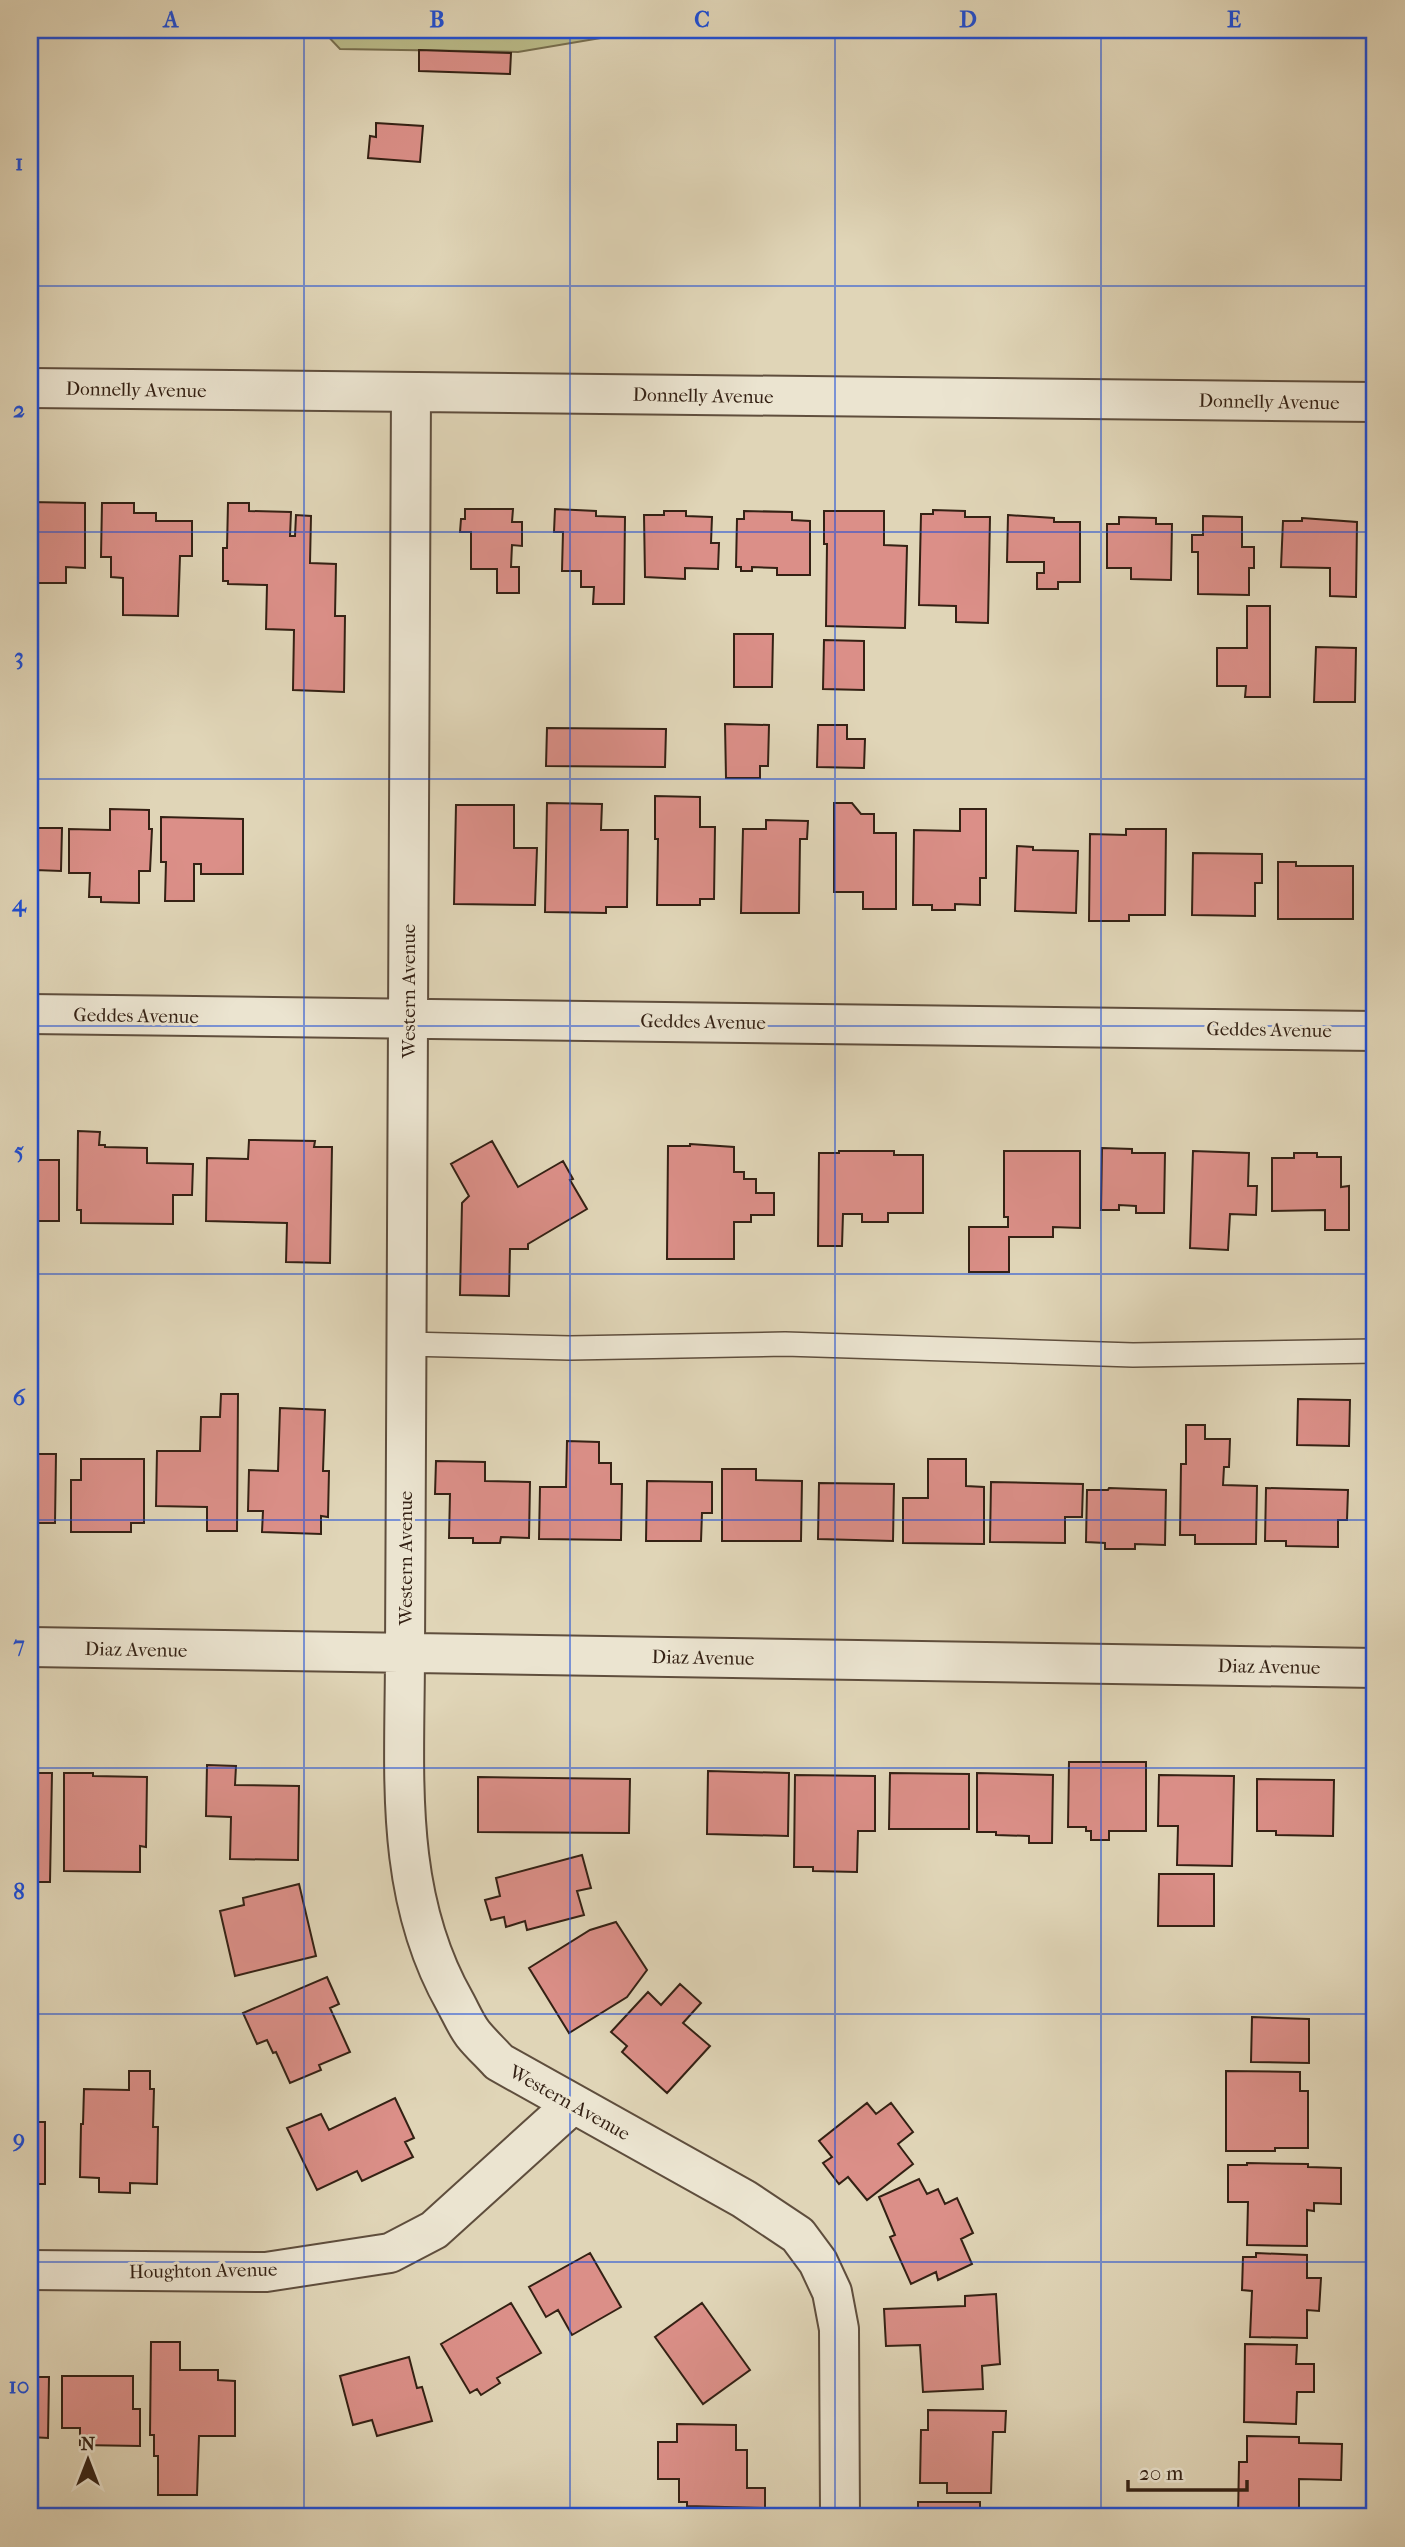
<svg xmlns="http://www.w3.org/2000/svg" width="1405" height="2547" font-family="'IM FELL French Canon',serif">
	<style>
		.green { fill: #babb89; stroke: #776e4e; stroke-width: 2 }
		.building { fill: #db8f88; stroke: #342114; stroke-width: 2 }
		.lines { fill: none; stroke-linecap: round; stroke-linejoin: round }
		.lane-casing { stroke: #5f4e3d; stroke-width: 26 }
		.street-casing { stroke: #5f4e3d; stroke-width: 42 }
		.lane { stroke: #ebe4d0; stroke-width: 23 }
		.street { stroke: #ebe4d0; stroke-width: 38 }
		.grid { fill: none; stroke: #1d4ed8; stroke-width: 2; stroke-opacity: 0.55 }
		.labels { text-anchor: middle; stroke-width: 6; stroke-linejoin: round; paint-order: stroke }
		.street-label { font-size: 19px; fill: #342114; stroke: #ebe4d0 }
		.neatline { fill: none; stroke: #1d4ed8; stroke-width: 2.5 }
		.grid-label { font-size: 23px; text-anchor: middle; font-weight: bold; fill: #1d4ed8 }
	</style>
	<rect width="100%" height="100%" fill="#e0d5b7"/>
	<filter id="stains"><feTurbulence type="fractalNoise" baseFrequency=".00286" numOctaves="4"/><feColorMatrix values="0 0 0 0 .2 0 0 0 0 .09 0 0 0 0 .02 0 0 0 .5 -.17"/></filter>
	<radialGradient id="worn" r=".72"><stop offset=".6" stop-color="#630" stop-opacity="0"/><stop offset="1" stop-color="#630" stop-opacity=".3"/></radialGradient>
	<!-- green -->
	<path class="green" d="M322,30H648L518,52L340,49Z"/>
	<!-- building -->
	<path class="building" d="M419,50L511,53L510,74L419,71Z
		M376,123L423,126L420,162L368,158L370,136L376,137Z
		M30,502L85,503V568L66,567V583H30Z
		M102,503H134V513H156V521H192V556H180L178,616L123,615V578L111,577V557H101Z
		M228,503H249V511L291,512L290,536H295L296,515L311,516L310,563L336,564L335,616H345L344,692L293,690L294,630L266,629L267,585L228,584V581H223V548H227Z
		M465,509H513L512,522H522V546L512,545L511,567H519V593H497V569H471V532H460L461,519H465Z
		M555,509L596,511V516L625,517L624,604H593L594,587H581V571H562L563,532H554Z
		M933,510L965,511V517H990L988,623L956,622V606L919,605L921,514H933Z
		M664,511H686V516L712,517L711,543H719L718,569L685,568V579L645,577L644,515H664Z
		M744,511L792,512V520L810,521V575H777V568L752,567V571H741V567H736L737,519H744Z
		M824,511H884V545L907,546L905,628L826,626L827,544H824Z
		M1008,515L1054,518V522H1080V582H1058V589H1037V573H1044V562H1007Z
		M1203,516L1242,517V547H1254V568H1249V595L1198,594V552H1192V535H1203Z
		M1119,517L1156,518V524H1172L1171,580L1131,579V568H1107V524H1119Z
		M1302,518L1357,522L1356,597L1330,596V568L1281,567L1283,521H1302Z
		M1247,606H1270V697H1245L1246,686H1217V648H1247Z
		M734,634H773L772,687H734Z
		M824,640L864,641V690L823,689Z
		M1316,647L1356,648L1355,702H1314Z
		M725,724L769,725L768,766H760V778H726Z
		M818,725H847V739H865L864,768L817,767Z
		M547,728L666,729L665,767L546,766Z
		M655,796L700,797V827H715L714,899H700V905H657L658,839H655Z
		M547,803L602,804L601,830H628L627,907H606V913L545,912Z
		M834,803H852L861,814H874V833H896V909H863V892H834Z
		M456,805H514V848H537L535,905L454,904Z
		M110,809L149,810V829H152L150,871H139V903L101,902V897H89L90,873H69V829L110,830Z
		M960,809H986V878H980V905L955,904V910H932V905H913L914,830L960,831Z
		M161,817L243,819V874H201V864H194V901H165L166,862H161Z
		M766,820L808,821L807,839H800L799,913H741L743,829H766Z
		M30,828H62L61,871L35,870L34,902H30Z
		M1126,829H1166L1165,915H1129V921H1089L1090,834L1126,835Z
		M1017,846L1033,847V850L1078,851L1076,913L1015,911Z
		M1193,853L1262,854V883H1255V916L1192,915Z
		M1278,862H1296V866H1353V919H1278Z
		M78,1131L100,1132L99,1145H105V1147L147,1148V1163L193,1164L192,1195H173V1224L81,1223V1210H77Z
		M249,1140L315,1141L314,1147H332L330,1263L286,1262L287,1223L206,1221L207,1158L248,1159Z
		M492,1141L518,1187L563,1161L573,1179L570,1180L587,1209L528,1244V1249H510L509,1296L460,1295L462,1203L469,1196L451,1164Z
		M690,1144L734,1147V1172H744V1179H756V1193H774V1215H751V1222H734V1259H667L668,1146H690Z
		M1102,1148L1132,1149V1153H1165L1164,1213H1136V1206L1119,1205V1210H1101Z
		M839,1151H894V1155H923V1213H888V1222H862V1214H843L842,1246H818L819,1153H839Z
		M1004,1151H1080V1228L1053,1227V1237H1009V1272H969V1227H1008V1217H1004Z
		M1193,1151L1249,1153L1248,1186H1257L1256,1215L1230,1214L1228,1250L1190,1248Z
		M1294,1153H1317V1157H1341V1187L1349,1186V1230H1325V1210L1272,1211V1158H1294Z
		M30,1160H59V1221H30Z
		M221,1394H238L237,1531H207V1507L156,1506L157,1451H200L201,1417H220Z
		M1298,1399L1350,1400L1349,1446L1297,1445Z
		M280,1408L325,1410L323,1471H329L328,1517L321,1516V1534L262,1532L263,1511H248L249,1470L278,1471Z
		M1186,1425H1205V1439H1230L1229,1467H1224L1223,1485L1257,1486L1256,1544H1195V1535H1180L1181,1464H1186Z
		M567,1441L599,1442V1463H611V1484H622L621,1540L539,1539L540,1487H566Z
		M30,1454H56L55,1523H36V1530H30Z
		M81,1459H144V1523H131V1532H71V1480H81Z
		M928,1459H966V1486L984,1487V1544L903,1543V1498H928Z
		M436,1461L485,1462V1481L530,1482L529,1538L501,1537L500,1543H473V1538H449L450,1494H435Z
		M722,1469H756V1480L802,1481L801,1541H722Z
		M647,1481L712,1482V1513H702L701,1541H646Z
		M991,1482L1083,1484L1082,1517H1065V1543L990,1542Z
		M819,1483L894,1484L893,1541L818,1539Z
		M1109,1488L1166,1490L1165,1545L1135,1544V1549H1105V1543L1086,1542L1087,1490H1108Z
		M1266,1488L1348,1490L1347,1520H1338V1547L1286,1546V1541H1265Z
		M1069,1762H1146V1831H1109V1840H1091V1831H1086V1827H1068Z
		M207,1765L236,1766L235,1785L299,1786L298,1860L230,1859L231,1817L206,1816Z
		M708,1771L789,1773L788,1836L707,1834Z
		M30,1773H52L50,1882H30V1895Z
		M64,1773H93V1776L147,1777L146,1847L140,1846V1872L64,1871Z
		M890,1773L969,1774V1829H889Z
		M977,1773L1053,1775L1052,1843H1029V1836L996,1835V1832H977Z
		M795,1775L875,1776V1831H858L857,1872L813,1871V1867H794Z
		M1159,1775L1234,1776L1232,1866L1177,1865L1178,1826H1158Z
		M478,1777L630,1779L629,1833L478,1832Z
		M1257,1779L1334,1780L1333,1836L1276,1835V1831H1257Z
		M582,1855L591,1888L577,1891L584,1915L527,1930L525,1921L506,1927L504,1917L491,1920L485,1900L500,1896L496,1878Z
		M1159,1874H1214V1926H1158Z
		M299,1884L316,1956L235,1976L220,1911L244,1905L243,1898Z
		M616,1922L647,1970L627,1997L569,2033L529,1968L590,1930Z
		M327,1977L339,2004L330,2008L350,2052L319,2065L321,2070L290,2083L276,2052L273,2053L267,2040L257,2044L243,2013Z
		M680,1984L701,2003L683,2023L710,2046L667,2093L622,2052L627,2046L611,2032L648,1992L661,2005Z
		M1252,2017L1309,2019V2063L1251,2062Z
		M129,2071H150V2089H154L153,2127H158L157,2184L130,2183V2193L99,2192V2178L80,2177L81,2124H83L84,2089L129,2090Z
		M1226,2071L1300,2072V2091H1308V2148H1275V2151H1226Z
		M395,2098L414,2138L405,2142L413,2157L362,2181L357,2171L317,2190L287,2128L321,2114L329,2130Z
		M867,2103L876,2114L891,2103L913,2132L898,2144L913,2164L867,2200L848,2177L839,2184L823,2163L832,2157L819,2141Z
		M30,2122H45V2184H30Z
		M1247,2163L1308,2164V2167L1341,2168V2204L1314,2203V2211L1307,2210V2246L1247,2245L1248,2202H1228V2165H1247Z
		M919,2179L927,2194L938,2189L945,2204L957,2198L973,2233L961,2239L972,2264L938,2280L936,2272L911,2284L890,2237L895,2235L879,2197Z
		M590,2253L621,2307L572,2335L558,2310L546,2317L529,2287Z
		M1256,2253L1307,2255V2278H1321L1319,2311L1307,2310V2338L1250,2337L1252,2291L1242,2290L1243,2257H1256Z
		M996,2294L1000,2364L982,2366L983,2389L923,2392L920,2345L886,2346L884,2309L965,2306V2296Z
		M511,2303L541,2353L497,2378L500,2383L481,2395L477,2389L470,2393L441,2344Z
		M702,2303L750,2370L703,2404L655,2337Z
		M151,2342H180V2370H218V2380L235,2381V2436H199L197,2495H158V2456H154V2435H150Z
		M1245,2344L1297,2345L1296,2364H1314V2392H1297L1296,2424L1244,2422Z
		M409,2357L417,2388L422,2387L432,2421L377,2436L372,2420L353,2425L340,2376Z
		M62,2376H133V2409H140V2446L80,2445V2428H62Z
		M30,2377H49L48,2438L30,2437Z
		M928,2410L1006,2411L1005,2432H993L991,2493H947V2483H920L921,2430H928Z
		M677,2424L736,2425V2450H747V2488H765V2508L687,2506V2502H679V2479H658V2442H677Z
		M1247,2436L1299,2437V2443L1342,2444L1341,2480L1299,2479V2517H1238L1239,2462H1247Z
		M918,2502H980V2512L1003,2513V2517H918Z
		M663,2514L744,2516V2517H663Z"/>
	<g class="lines">
		<!-- lane casing -->
		<g class="lane-casing">
			<path id="lane" d="M406,1344L570,1348L785,1344L1133,1355L1375,1351"/>
		</g>
		<!-- street casing -->
		<g class="street-casing">
			<path id="street" d="M30,388L1375,402
				M411,392L405,1652C405,1773 393,1893 455,2002C461,2013 466,2025 473,2034C481,2044 491,2053 499,2062L744,2199L798,2235L818,2262L832,2292L839,2329L840,2517
				M30,1014L1375,1031
				M30,1647L1375,1668
				M30,2270L266,2272L390,2253L434,2230L573,2104"/>
		</g>
		<!-- lane -->
		<use href="#lane" class="lane"/>
		<!-- street -->
		<use href="#street" class="street"/>
	</g>
	<!-- grid -->
	<path class="grid" d="M304,30V2517M570,30V2517M835,30V2517M1101,30V2517M30,286H1375M30,532H1375M30,779H1375M30,1026H1375M30,1274H1375M30,1520H1375M30,1768H1375M30,2014H1375M30,2262H1375"/>
	<g class="labels">
		<!-- street labels -->
		<g class="street-label">
			<text transform="translate(136 389) rotate(1)" y="7">Donnelly Avenue</text>
			<text transform="translate(703 395) rotate(1)" y="7">Donnelly Avenue</text>
			<text transform="translate(1269 401) rotate(1)" y="7">Donnelly Avenue</text>
			<text transform="translate(408 991) rotate(-90)" y="7">Western Avenue</text>
			<text transform="translate(136 1015) rotate(1)" y="7">Geddes Avenue</text>
			<text transform="translate(703 1021) rotate(1)" y="7">Geddes Avenue</text>
			<text transform="translate(1269 1029) rotate(1)" y="7">Geddes Avenue</text>
			<text transform="translate(405 1558) rotate(-90)" y="7">Western Avenue</text>
			<text transform="translate(136 1649) rotate(1)" y="7">Diaz Avenue</text>
			<text transform="translate(703 1657) rotate(1)" y="7">Diaz Avenue</text>
			<text transform="translate(1269 1666) rotate(1)" y="7">Diaz Avenue</text>
			<text transform="translate(570 2102) rotate(29)" y="7">Western Avenue</text>
			<text transform="translate(203 2270) rotate(-1)" y="7">Houghton Avenue</text>
		</g>
	</g>
	<!-- margin -->
	<rect width="1405" height="2547" fill="none" stroke="#e0d5b7" stroke-width="77"/>
	<!-- north arrow -->
	<g transform="translate(88 2460)" stroke="#ebe4d0" stroke-width="5" paint-order="stroke">
	<path d="M0-5L12 26L0 18L-12 26Z" fill="#342114"/>
	<text y="-10" font-size="19" font-weight="bold" text-anchor="middle" fill="#342114">N</text>
	</g>
	<!-- scale -->
	<path d="M1128 2480v10h119v-10" fill="none" stroke="#342114" stroke-width="3.5"/>
	<text x="1139" y="2480" font-size="21" fill="#342114" stroke="#ebe4d0" stroke-width="5" paint-order="stroke">20 m</text>
	<rect x="38" y="38" width="1328" height="2470" class="neatline"/>
	<g class="grid-label">
		<text x="171" y="27">A</text>
		<text x="437" y="27">B</text>
		<text x="702" y="27">C</text>
		<text x="968" y="27">D</text>
		<text x="1234" y="27">E</text>
		<text x="19" y="170">1</text>
		<text x="19" y="417">2</text>
		<text x="19" y="664">3</text>
		<text x="19" y="911">4</text>
		<text x="19" y="1158">5</text>
		<text x="19" y="1405">6</text>
		<text x="19" y="1652">7</text>
		<text x="19" y="1899">8</text>
		<text x="19" y="2146">9</text>
		<text x="19" y="2393">10</text>
	</g>
	<rect width="100%" height="100%" filter="url(#stains)"/>
	<rect width="100%" height="100%" fill="url(#worn)"/>
</svg>
